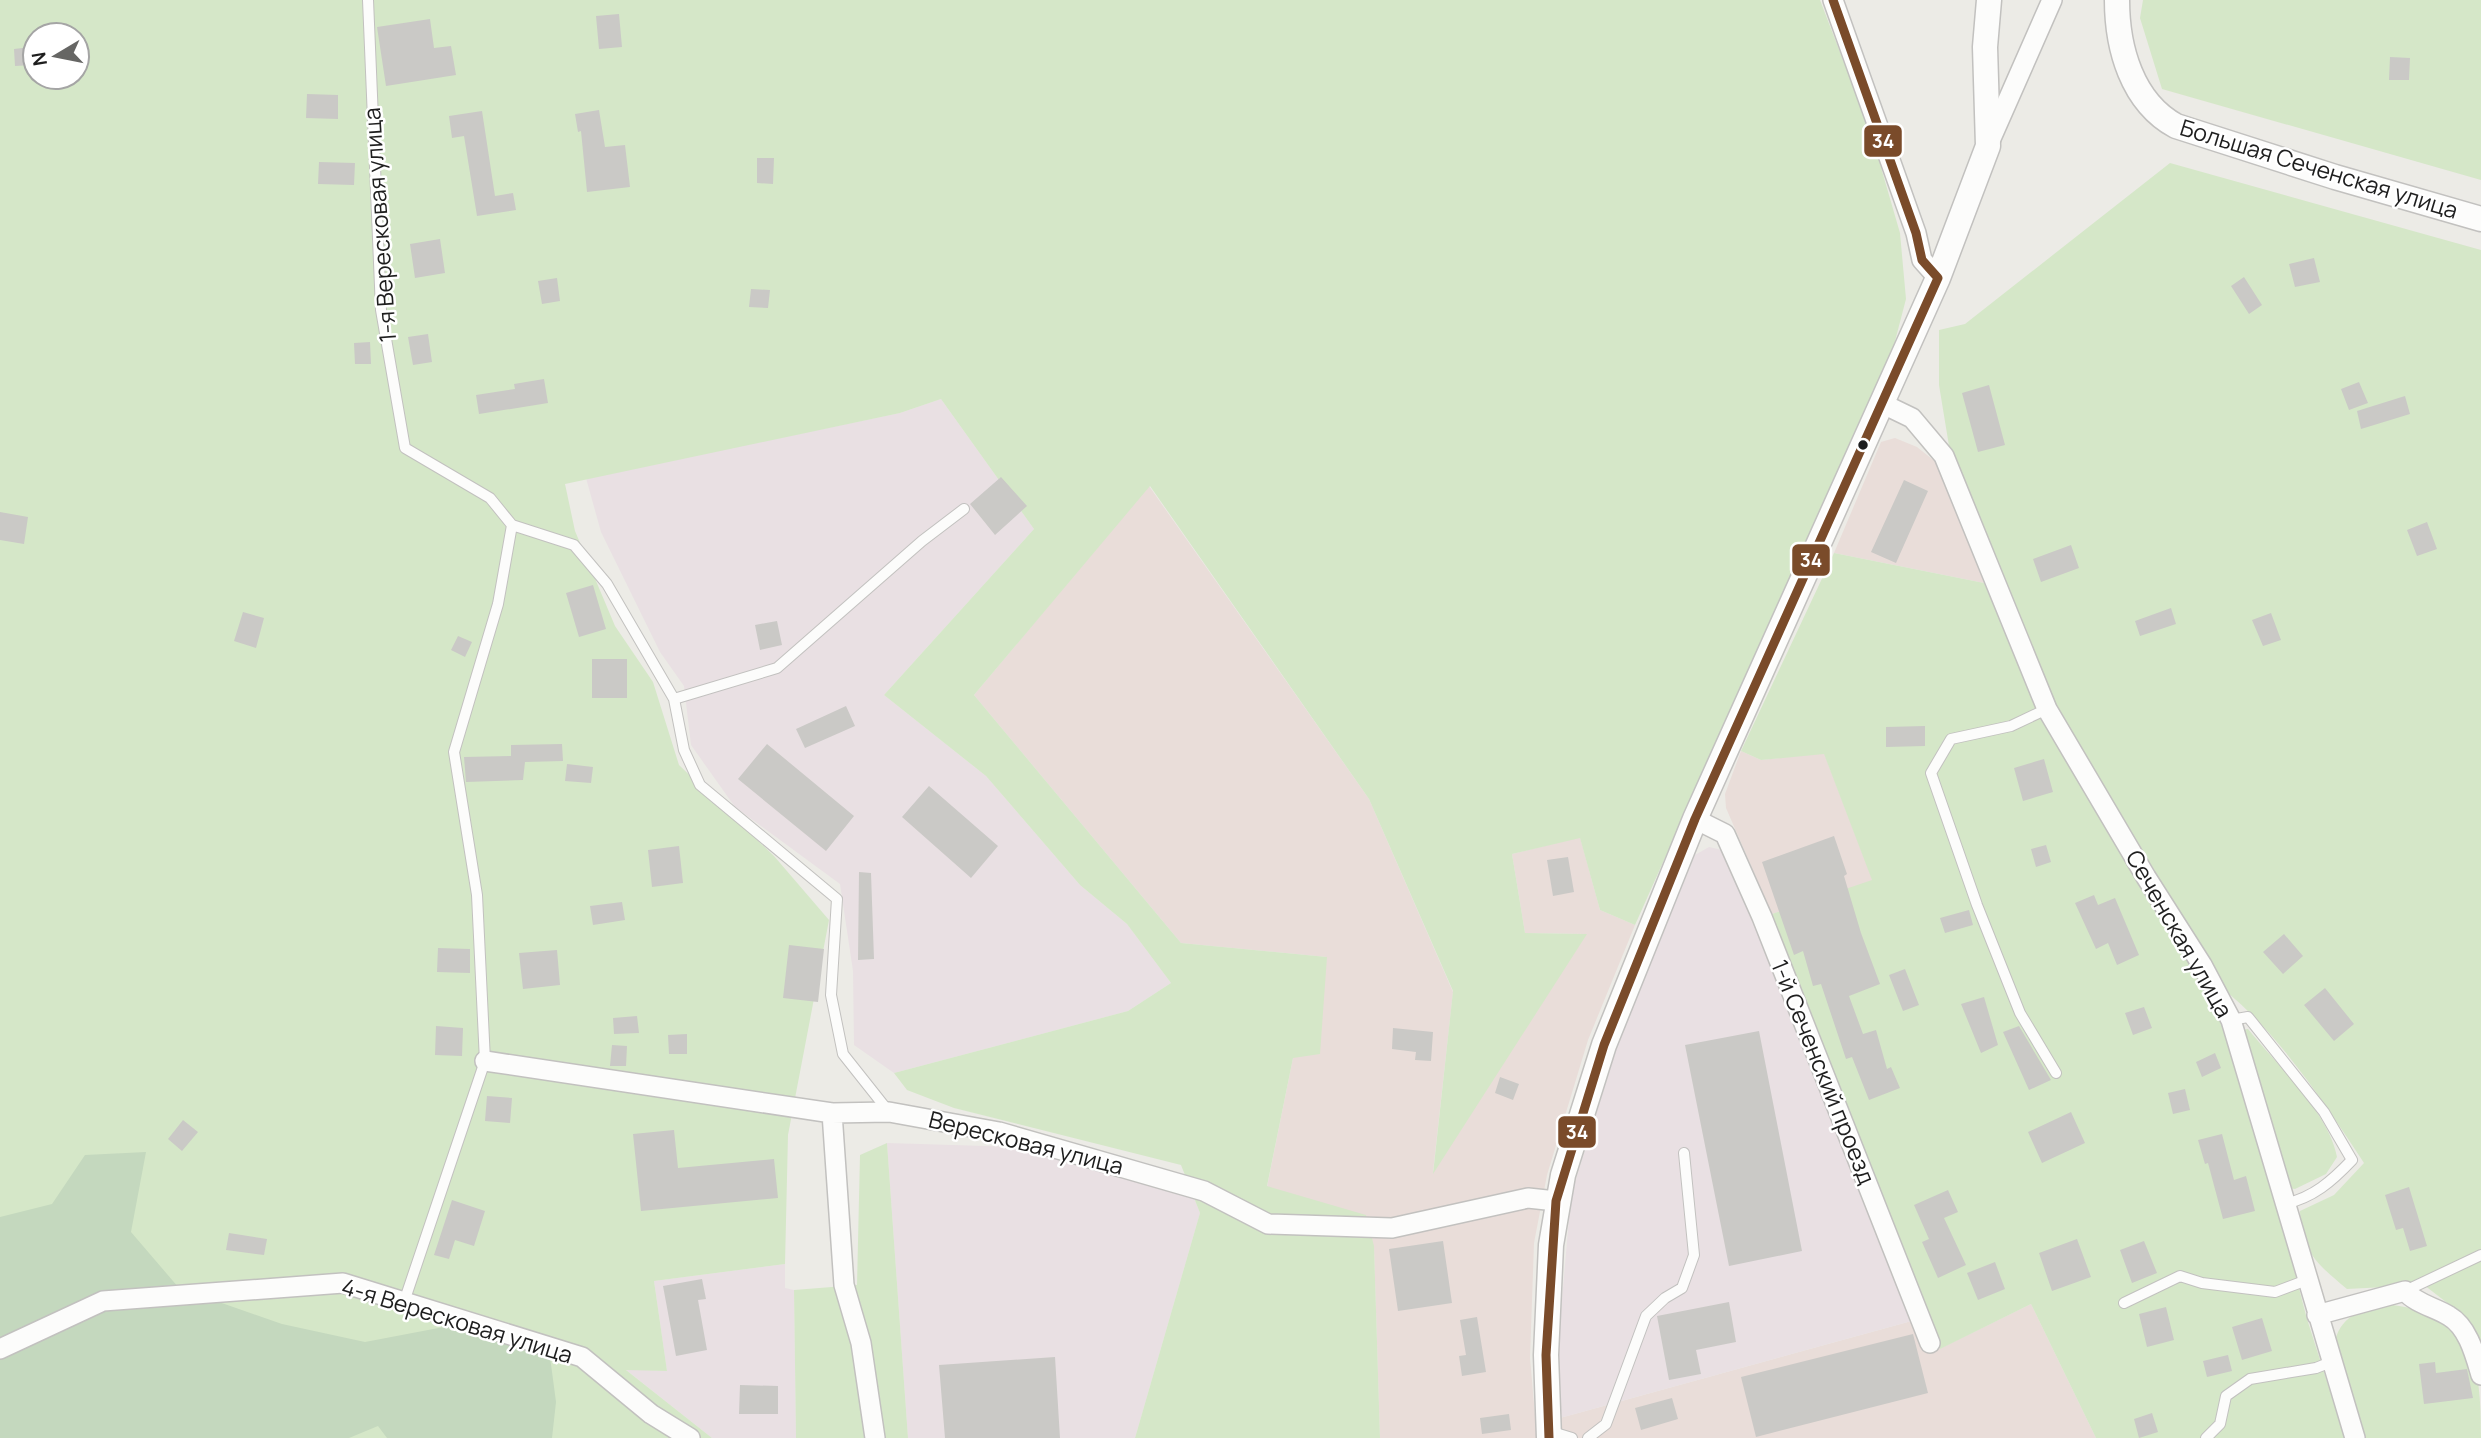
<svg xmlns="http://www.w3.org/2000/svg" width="2481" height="1438" font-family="Manrope,sans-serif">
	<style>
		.commercial { fill: #e9ddd9 }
		.industrial { fill: #e9e0e3 }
		.grass { fill: #d5e7c8; fill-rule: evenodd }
		.forest { fill: #c4d8be }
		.building { fill: #cac9c6 }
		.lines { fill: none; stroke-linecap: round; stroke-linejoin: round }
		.service-casing { stroke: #c2c1bf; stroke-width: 12 }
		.minor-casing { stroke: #c2c1bf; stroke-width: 22 }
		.tertiary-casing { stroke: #c2c1bf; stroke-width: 27 }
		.service { stroke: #fcfcfb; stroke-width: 10 }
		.minor { stroke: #fcfcfb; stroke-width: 19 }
		.tertiary { stroke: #fcfcfb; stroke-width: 24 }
		.bus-1-casing { stroke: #fff; stroke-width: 14 }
		.bus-1 { stroke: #7a4b2a; stroke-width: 9 }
		.bus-dot { fill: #1e1e1e; stroke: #fff; stroke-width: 2.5 }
		.labels { text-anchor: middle; stroke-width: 5; stroke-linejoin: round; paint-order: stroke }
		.street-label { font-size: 23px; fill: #1e1e1e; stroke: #fff }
		.line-badge { stroke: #fff; stroke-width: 2.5 }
		.badge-label { font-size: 19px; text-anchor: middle; font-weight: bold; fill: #fff }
	</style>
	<rect width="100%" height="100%" fill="#ecebe6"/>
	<!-- commercial -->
	<path class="commercial" d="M1895,438L1917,447L1937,463L1984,583L1834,553L1881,442Z
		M1149,486L1369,799L1453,992L1433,1172L1586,934L1525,933L1512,854L1580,837L1600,910L1635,925L1588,1040L1547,1175L1534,1243L1530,1358L1537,1438H1380L1374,1247L1267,1187L1293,1058L1327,957L1181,943L974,695Z
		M1741,751L1761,760L1824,753L1873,881L1772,914L1726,808L1725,794Z
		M2031,1304L2096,1438H1561L1560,1418L1915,1320L1929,1354Z"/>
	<!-- industrial -->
	<path class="industrial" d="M941,399L1034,529L884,695L986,776L1080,885L1127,924L1171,983L1128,1011L894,1073L854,1045L853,971L840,884L735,807L691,745L684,686L660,652L601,532L586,478L900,413Z
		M1709,847L1722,850L1756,917L1915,1320L1560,1418L1557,1358L1571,1195L1618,1044L1695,855Z
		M887,1143L1018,1147L1194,1198L1200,1213L1135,1438H908Z
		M785,1264V1288L794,1290L796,1438H712L625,1369L667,1371L654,1281Z"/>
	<!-- grass -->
	<path class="grass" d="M0,0H1820L1871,133L1900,233L1906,299L1894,345L1635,925L1600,910L1580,838L1512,854L1525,933L1587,934L1433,1174L1453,991L1369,799L1150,486L974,695L1181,943L1327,957L1320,1054L1293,1058L1267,1186L1366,1215L1374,1246L1380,1438H1135L1200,1213L1181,1165L954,1108L907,1090L894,1073L1128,1011L1171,983L1127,924L1080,885L986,776L884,695L1034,529L941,399L900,413L565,484L575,531L615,626L653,682L679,765L774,856L829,920L788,1135L785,1264L654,1281L667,1371L626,1370L712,1438H0ZM35,35H77V77H35Z
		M2143,0H2481V180L2162,89L2140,18Z
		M2170,163L2481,250V1351L2459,1312L2424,1285L2347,1289C2317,1264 2301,1251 2300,1211L2334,1195L2364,1163C2326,1105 2281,1037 2228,993L2056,706L1950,452L1939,385V330L1965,324Z
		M1834,553L1984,583L2044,718L2139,885L2196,969L2224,1023L2263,1151L2307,1319L2345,1438H2096L2031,1304L1940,1349L1772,914L1872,880L1824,754L1761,760L1741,751Z
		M2248,1029C2276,1064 2329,1113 2337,1157L2326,1174L2295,1189L2289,1188L2243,1030Z
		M887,1143L908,1438H796L794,1290L857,1285L860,1155Z
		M2393,1305C2476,1316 2481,1365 2481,1438H2363L2335,1341C2342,1313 2366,1308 2393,1305Z"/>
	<!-- forest -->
	<path class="forest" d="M146,1152L131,1232L179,1288L282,1324L365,1342L491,1318L548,1342L556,1402L552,1438H387L378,1426L349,1438H0V1217L52,1204L85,1155Z"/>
	<!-- building -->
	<path class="building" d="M619,14L622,47L599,49L596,16Z
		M430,19L434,48L451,46L456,75L386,86L377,27Z
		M31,47L32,65L15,66L14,49Z
		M2390,57L2410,58L2409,80H2389Z
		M307,94L338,95V119L306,118Z
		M599,110L605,147L625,145L630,187L587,192L581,131L578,132L575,114Z
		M482,111L495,196L513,193L516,210L477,216L464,136L452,138L449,116Z
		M757,158H774L773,184L757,183Z
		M319,162L355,163L354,185L318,184Z
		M440,239L445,273L415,278L410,244Z
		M2314,258L2320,282L2295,287L2289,264Z
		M2244,277L2262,305L2249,314L2231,286Z
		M557,278L560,301L542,304L538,281Z
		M751,289L770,290L768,308L749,307Z
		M428,334L432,362L413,365L408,337Z
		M370,342L371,364H355L354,343Z
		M544,379L548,403L479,414L476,395L515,389L514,384Z
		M2359,382L2368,403L2349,410L2341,389Z
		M1989,385L2005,445L1978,452L1962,393Z
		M2405,396L2410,414L2361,429L2357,411Z
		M1001,477L1027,506L995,535L970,504Z
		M1904,480L1928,491L1896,563L1871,552Z
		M0,512L28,517L24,544L0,540Z
		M2427,522L2437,549L2417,556L2407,530Z
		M2071,545L2079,568L2041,582L2033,559Z
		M593,585L606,629L579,637L566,593Z
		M2171,608L2176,624L2140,636L2135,621Z
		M243,612L264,618L256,648L234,641Z
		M2271,613L2281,640L2263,646L2252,620Z
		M777,621L782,645L760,650L755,625Z
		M458,636L472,642L465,657L451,650Z
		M592,659H627V698H592Z
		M846,706L855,726L805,748L796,729Z
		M1925,726V746L1886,747V727Z
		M562,744L563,761L525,762L523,780L466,782L464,757L511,756V745Z
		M767,744L854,816L826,851L738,779Z
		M2044,759L2053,792L2023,801L2014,768Z
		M567,764L593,767L591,783L565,781Z
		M929,786L998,846L971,878L902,817Z
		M1834,836L1847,874L1844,876L1861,933L1880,984L1849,996L1863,1034L1876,1030L1887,1069L1891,1067L1900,1088L1869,1100L1852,1057L1846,1059L1821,984L1813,986L1803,951L1794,955L1762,862Z
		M2046,845L2051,862L2036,867L2031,849Z
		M679,846L683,883L652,887L648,850Z
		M1568,857L1574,892L1553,896L1547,860Z
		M859,872L871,873L874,959L858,960Z
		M2094,895L2098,905L2115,898L2139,955L2117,965L2108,943L2096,949L2075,903Z
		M622,902L625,920L593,925L590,906Z
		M1969,910L1973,925L1945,933L1940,918Z
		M2284,934L2303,956L2283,974L2263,952Z
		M789,945L824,949L818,1002L783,998Z
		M438,948L470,949V973L437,972Z
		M557,950L560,985L523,989L519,953Z
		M1905,969L1919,1005L1903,1011L1889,975Z
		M2325,988L2354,1024L2334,1041L2304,1005Z
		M1984,997L1998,1045L1981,1053L1961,1004Z
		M2144,1007L2152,1028L2133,1035L2125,1013Z
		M637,1016L639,1033L614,1034L613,1018Z
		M436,1026L463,1028L462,1056L435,1055Z
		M2019,1026L2051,1080L2029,1090L2003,1032Z
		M1393,1028L1433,1032L1431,1061L1415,1060L1416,1052L1392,1049Z
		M1759,1031L1802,1251L1729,1266L1685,1045Z
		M687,1034V1054H669L668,1035Z
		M612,1045L627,1046L626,1066H610Z
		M2215,1053L2221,1068L2202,1077L2196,1062Z
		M1500,1077L1519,1084L1513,1100L1495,1093Z
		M2185,1089L2190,1110L2173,1114L2168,1093Z
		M487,1096L512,1098L510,1123L485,1121Z
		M2071,1112L2085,1143L2042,1163L2028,1132Z
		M183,1120L198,1132L182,1151L168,1139Z
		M674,1130L678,1168L774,1159L778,1198L641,1211L633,1134Z
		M2222,1134L2234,1180L2246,1176L2255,1211L2223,1219L2208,1163L2205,1164L2198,1140Z
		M2409,1187L2427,1246L2410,1251L2403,1228L2396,1230L2385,1195Z
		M1948,1190L1958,1212L1944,1218L1966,1265L1938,1278L1922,1242L1929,1239L1914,1205Z
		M452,1200L485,1211L474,1246L455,1240L449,1259L434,1255Z
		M229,1233L267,1239L264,1255L226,1250Z
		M2077,1239L2091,1277L2052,1291L2039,1253Z
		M1443,1241L1452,1303L1398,1311L1389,1249Z
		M2144,1241L2157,1273L2132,1283L2120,1250Z
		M1995,1262L2005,1289L1978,1300L1967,1273Z
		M702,1279L706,1299L698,1300L707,1350L676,1356L663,1286Z
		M1729,1302L1736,1342L1696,1350L1701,1374L1669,1380L1657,1316Z
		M2166,1307L2174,1340L2147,1347L2139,1314Z
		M1477,1317L1486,1372L1462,1376L1459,1356L1466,1355L1460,1320Z
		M2262,1318L2272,1351L2242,1360L2232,1327Z
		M1913,1334L1928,1393L1756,1437L1741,1377Z
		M2228,1355L2232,1371L2207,1377L2203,1361Z
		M1055,1357L1060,1438H945L939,1365Z
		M2435,1362L2436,1373L2467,1369L2473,1398L2424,1404L2419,1364Z
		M740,1385L778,1386V1414H739Z
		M1672,1398L1678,1419L1641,1430L1635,1408Z
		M2152,1413L2158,1432L2139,1438L2134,1419Z
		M1509,1414L1511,1430L1482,1434L1480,1418Z"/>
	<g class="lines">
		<!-- service casing -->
		<g class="service-casing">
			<path id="service" d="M368,0L381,310L405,448L490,498L512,525L574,545L607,584L674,699L684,750L700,785L837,899L831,995L843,1054L889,1112
				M674,699L777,668L922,541L964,509
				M2047,709L2011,726L1951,739L1931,773L1977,905L2020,1013L2056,1073
				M2231,1020L2248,1017L2324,1112L2352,1160C2332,1181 2313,1198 2284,1204
				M2405,1291L2481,1255
				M404,1302L485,1061L477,895L454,752L498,604L512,525
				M2124,1303L2180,1276L2202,1283L2275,1292L2307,1280
				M1549,1431L1572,1438
				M1588,1438L1606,1424L1646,1316L1665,1298L1682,1288L1694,1255L1684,1153
				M2206,1438L2220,1424L2226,1396L2250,1379L2316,1368L2331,1362"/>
		</g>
		<!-- minor casing -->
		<g class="minor-casing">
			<path id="minor" d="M1833,0L1916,233L1922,260L1938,278
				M1989,143L2052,0
				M1881,403L1912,418L1944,456L2047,709L2146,877L2202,965L2231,1020L2355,1438
				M1695,819L1725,834L1762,917L1930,1343
				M485,1061L832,1113L889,1112L999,1132L1204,1191L1268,1224L1392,1228L1528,1198L1556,1201
				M832,1113L844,1285L861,1343L875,1438
				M2317,1315L2405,1291C2416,1304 2435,1307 2449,1316C2468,1327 2475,1355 2481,1375
				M0,1349L103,1301L343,1283L582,1357L651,1414L690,1438"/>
		</g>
		<!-- tertiary casing -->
		<g class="tertiary-casing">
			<path id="tertiary" d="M2117,0C2117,48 2132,102 2176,126L2335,177L2481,219
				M1549,1438L1546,1355L1551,1245L1563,1175L1604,1045L1695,819L1938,278L1988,146L1985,47L1989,0"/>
		</g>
		<!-- service -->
		<use href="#service" class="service"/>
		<!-- minor -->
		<use href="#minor" class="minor"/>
		<!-- tertiary -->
		<use href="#tertiary" class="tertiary"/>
		<!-- bus-1 casing -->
		<g class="bus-1-casing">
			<path id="bus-1" d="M1833,0L1916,233L1922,260L1938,278
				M1549,1438L1546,1355L1556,1201L1604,1045L1695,819L1938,278"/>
		</g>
		<!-- bus-1 -->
		<use href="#bus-1" class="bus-1"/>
	</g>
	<!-- markers -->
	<circle class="bus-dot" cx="1863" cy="445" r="6"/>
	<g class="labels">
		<!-- street labels -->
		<g class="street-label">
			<text transform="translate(2319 169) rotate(17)" y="8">Большая Сеченская улица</text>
			<text transform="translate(380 225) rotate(-94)" y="8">1-я Вересковая улица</text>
			<text transform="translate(2179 934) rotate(60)" y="8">Сеченская улица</text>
			<text transform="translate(1823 1072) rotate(68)" y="8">1-й Сеченский проезд</text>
			<text transform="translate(1026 1143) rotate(14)" y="8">Вересковая улица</text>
			<text transform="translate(457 1321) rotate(17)" y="8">4-я Вересковая улица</text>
		</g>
	</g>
	<g class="line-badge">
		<rect x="1863" y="124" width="40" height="34" rx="7" fill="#7a4b2a"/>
		<rect x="1791" y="543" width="40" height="34" rx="7" fill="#7a4b2a"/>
		<rect x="1557" y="1115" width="40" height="34" rx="7" fill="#7a4b2a"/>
	</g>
	<g class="badge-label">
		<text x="1883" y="148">34</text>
		<text x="1811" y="567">34</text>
		<text x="1577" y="1139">34</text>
	</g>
	<!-- north arrow -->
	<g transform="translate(56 56) rotate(260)"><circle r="33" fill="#ffffff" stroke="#a5a5a5" stroke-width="2"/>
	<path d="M0-5L12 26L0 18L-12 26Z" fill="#666664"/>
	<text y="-10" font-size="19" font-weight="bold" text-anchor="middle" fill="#1e1e1e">N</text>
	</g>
</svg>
